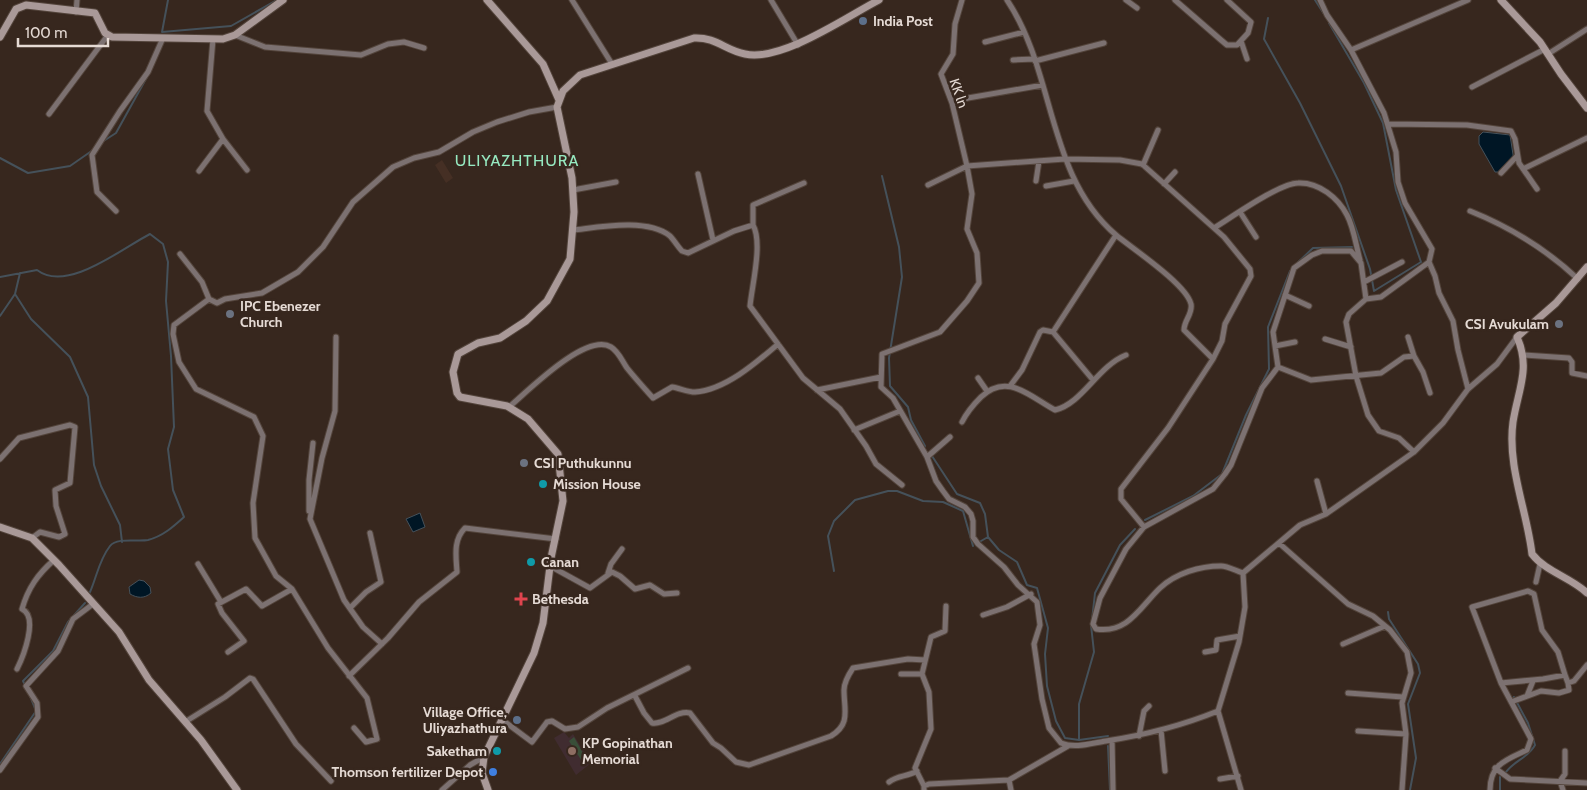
<svg xmlns="http://www.w3.org/2000/svg" width="1587" height="790" font-family="Cabin,sans-serif">
	<style>
		.built { fill: #452f24 }
		.education { fill: #402c30 }
		.green { fill: #394e38 }
		.water { fill: #001625; stroke: #45515a }
		.lines { fill: none; stroke-linecap: round; stroke-linejoin: round }
		.stream { stroke: #45515a; stroke-width: 2 }
		.street-casing { stroke: #53443b; stroke-width: 7 }
		.secondary-casing { stroke: #53443b; stroke-width: 9 }
		.street { stroke: #7c7171; stroke-width: 5 }
		.secondary { stroke: #a99998; stroke-width: 7 }
		.service-dot { fill: #5c6f8a; stroke: #37271e; stroke-width: 2 }
		.worship-dot { fill: #6b7280; stroke: #37271e; stroke-width: 2 }
		.culture-dot { fill: #0f9aa8; stroke: #37271e; stroke-width: 2 }
		.health-dot { fill: #e0444e; stroke: #37271e; stroke-width: 2 }
		.education-dot { fill: #8d6e63; stroke: #37271e; stroke-width: 2 }
		.shop-dot { fill: #3f7fe0; stroke: #37271e; stroke-width: 2 }
		.labels { text-anchor: middle; stroke-width: 5; stroke-linejoin: round; paint-order: stroke }
		.poi-label { font-size: 14px; font-weight: bold; fill: #e5dad4; stroke: #37271e; text-anchor: start }
		.street-label { font-size: 14px; fill: #e5dad4; stroke: #37271e }
		.quarter-label { font-size: 16px; letter-spacing: 1px; fill: #96e9c0; stroke: #37271e }
	</style>
	<rect width="100%" height="100%" fill="#37271e"/>
	<!-- built -->
	<path class="built" d="M442,160L453,178L446,183L435,165Z"/>
	<!-- education -->
	<path class="education" d="M564,732L569,738L573,734L591,763L576,775L554,738Z"/>
	<!-- green -->
	<path class="green" d="M574,737L588,762L585,766L569,741Z"/>
	<!-- water -->
	<path class="water" d="M1483,132L1510,135L1514,161L1499,172H1495L1479,144V136Z
		M420,513L425,527L413,532L406,519Z
		M139,580L144,581L150,587L151,593C144,599 137,598 130,594L129,587Z"/>
	<g class="lines">
		<!-- stream -->
		<path class="stream" d="M168,0L162,32L231,26L277,0
			M1315,0L1324,14
			M1268,18L1264,39L1300,103L1341,186L1370,269L1374,291L1421,262L1396,190L1383,123L1364,83L1329,23
			M102,142L116,133L147,77
			M0,158L28,173L70,166L93,150
			M882,176L899,247L902,277L889,358L890,386L908,407L911,420L925,446
			M1293,267L1313,248L1352,247
			M20,273L15,294L31,319L70,357L88,397L94,465L101,486L120,525L122,542
			M0,277L37,270C67,293 121,249 150,234L163,244L168,262L166,301L171,356L174,427L168,449L173,490L184,517C173,527 163,536 148,540C138,542 117,537 110,546C99,560 97,576 90,592
			M0,316L15,294
			M932,456L957,494L980,503L985,514L988,537L999,550L1017,562L1027,585L1037,588L1048,628L1045,654L1047,686L1056,721L1065,738L1079,740L1108,736
			M1145,520L1193,496L1222,474L1246,415L1269,369L1268,327L1290,271
			M981,541L988,537
			M834,571L828,536L834,521L855,500L888,491H897L923,501L943,502L963,511L973,546
			M1388,612L1389,619L1418,664L1420,673L1408,704L1416,758L1410,790
			M1092,620L1095,593L1120,545L1135,529
			M25,685L23,681L53,651L68,622L85,603
			M1079,740V704L1094,652L1091,625
			M1108,746L1110,790
			M0,764L36,711L30,696
			M1506,772C1514,761 1529,757 1535,745L1528,723L1514,697
			M1500,777V790"/>
		<!-- street casing -->
		<g class="street-casing">
			<path id="street" d="M572,0L612,64
				M771,0L798,45
				M962,0L955,24L953,54L941,74L952,103L967,166L972,194L967,229L977,253L979,283L967,301L940,332L882,354L881,387L893,398L927,457L936,481L943,491L949,499L965,507L971,514L973,521V537L978,544L1004,567L1018,585L1037,602L1040,625L1034,644L1042,699L1049,728L1061,743C1075,749 1092,743 1106,741C1145,735 1181,726 1218,711
				M1007,0C1056,73 1046,175 1116,235
				M1126,0L1137,8
				M1175,0L1221,40L1227,45H1237L1248,33L1251,22L1227,0
				M1320,0L1327,15L1351,50L1384,113L1396,152L1398,182L1405,203L1432,249L1429,262L1381,297L1366,299L1349,314L1346,322L1356,376L1368,415L1379,431L1399,438L1414,452
				M76,12L77,0
				M235,35L265,47L361,55L388,44L404,42L424,48
				M213,39L207,111L223,139L247,170
				M1241,41L1247,59
				M985,42L1024,32
				M1351,50L1468,0
				M1548,54L1587,29
				M1013,60L1035,59
				M1035,61L1104,43
				M1472,87L1545,49
				M952,103L968,98L1043,85
				M49,114L108,35
				M1388,124L1467,125L1511,131L1515,139L1519,163L1537,189
				M1143,165L1158,130
				M1523,169L1587,138
				M199,171L223,139
				M1501,173L1517,156
				M698,174L713,240
				M1036,181L1039,161
				M1164,184L1175,172
				M928,185L967,166L1065,159L1120,160L1142,164L1224,237L1250,269L1251,276L1225,324L1222,341L1213,359
				M1046,186L1074,181
				M573,190L616,182
				M116,211L97,192L92,155L120,111L148,72L163,38
				M1470,211C1510,227 1547,250 1578,279
				M1240,212L1256,237
				M753,225V205L804,183
				M1214,228C1232,217 1280,183 1298,183C1319,182 1338,198 1347,215C1354,228 1356,246 1360,260
				M574,230C600,227 647,218 670,236C674,240 678,247 682,251L688,253L734,231L753,225C763,243 752,285 750,306L803,378L840,409L866,446L876,464L902,485
				M180,254L202,282L209,299L217,303L225,299L262,293L298,272L323,247L353,202L393,167L414,158L439,152L473,132L497,122L529,112L557,107
				M1429,262L1435,276L1439,293L1453,321L1458,350L1468,389
				M1364,282L1402,262
				M1285,295L1309,306
				M209,299L174,325L173,334L179,362L196,389L254,417L263,436L253,503L255,538L276,576L292,589L328,648L367,698L377,739L366,742L354,728
				M1053,332L1116,235C1133,249 1186,284 1191,304C1193,314 1184,320 1184,330L1213,359L1168,428L1121,489V499L1144,527
				M336,337L335,411L322,458L310,519L344,600L363,627L382,644
				M1408,337L1414,356
				M1325,339L1351,347
				M1275,346L1295,342
				M1524,355L1569,358L1572,362V373L1587,376
				M1278,367L1311,380L1381,373L1404,357L1414,356L1423,372L1430,393
				M978,378L987,391
				M1010,386L1022,370L1040,332L1043,330L1053,332L1093,380
				M817,390L881,377
				M509,407C528,391 586,332 611,347C619,352 622,361 627,368C635,378 644,388 653,398L672,387C679,388 688,392 695,392C725,390 756,363 778,344
				M962,422C967,412 973,405 981,397C1007,372 1029,396 1055,410C1082,404 1098,366 1126,355
				M854,430L900,411
				M927,457L950,437
				M0,459L19,438L70,425L75,427L70,483L55,490L56,506L65,534L59,537L40,532L32,538
				M1317,481L1326,514
				M309,511V480L313,443
				M1280,544L1348,604L1373,616L1390,630L1407,652L1411,673L1402,703L1406,734L1402,790
				M198,564L221,602
				M550,566L590,588L612,572L620,576L635,589L650,585L664,594L677,593
				M608,573L611,564L622,549
				M1243,573C1236,571 1228,566 1221,566C1200,566 1176,573 1160,588C1140,607 1128,634 1096,629L1093,624L1100,598L1126,549L1144,527L1213,489L1225,474L1231,465L1262,388L1278,367L1273,332L1294,268L1312,255L1322,251H1351L1361,263L1366,299
				M1536,582L1540,564
				M350,608L366,592L381,582L370,533
				M983,615L1007,607L1031,594
				M1343,644L1385,626
				M228,652L244,641L222,613L218,604L246,589L262,606L292,589
				M1205,652L1216,650L1217,640L1240,636
				M17,669C23,657 39,617 22,609C28,588 38,574 54,560
				M901,674H922
				M349,676L388,638L419,602L457,572C456,556 453,540 465,528L556,539
				M1501,683L1472,607L1528,591L1534,594L1542,630L1558,652L1565,675
				M1348,693L1403,697
				M635,696L644,713L652,723C665,725 676,710 690,713L713,743L721,748L736,762L749,765L831,736C851,724 844,710 844,690C844,682 849,674 853,668L908,659L925,660
				M1527,696L1533,681
				M1511,702L1541,691L1559,693L1569,690L1568,683
				M501,719L532,742L547,722L552,721L565,729L578,727L607,708L688,668
				M185,722L225,697L250,678L253,679L296,744L331,781
				M1161,730L1165,771
				M1358,731L1406,734
				M1139,736L1144,711L1149,706
				M1112,740L1113,790
				M1495,768L1510,779L1587,783
				M0,770L38,717L37,703L26,686L58,651L73,619L93,604
				M1220,779L1238,776
				M1009,780L1068,746
				M889,782C898,775 907,777 917,771
				M924,786L915,768L931,729L929,692L922,674L931,637L945,631L946,606
				M442,790L470,765L484,757
				M924,790V786L929,784L1009,780L1011,790
				M1241,790L1218,711L1239,642L1245,607L1243,573L1300,525L1326,514L1414,452L1443,423L1468,389L1497,364L1517,337
				M1490,790C1490,764 1506,760 1527,750L1531,739L1501,683L1543,679L1565,675L1568,683L1574,681L1587,665
				M1563,790L1560,781L1565,774V751"/>
		</g>
		<!-- secondary casing -->
		<g class="secondary-casing">
			<path id="secondary" d="M487,0L543,64L559,100
				M1501,0L1540,42L1561,74L1587,108
				M0,37L16,9L26,5L95,13L105,33L112,37L223,39L235,35L283,0
				M1587,267L1556,303L1517,337C1531,368 1518,390 1513,422C1507,466 1527,511 1532,554C1546,572 1570,577 1587,593
				M0,527L32,538L59,565L119,632L149,680L201,740L237,790
				M488,790L482,773L484,757L534,653L543,623L551,558L563,501L558,454L528,419L507,406L460,397L457,393L453,372L458,354L478,343L500,338L526,321L547,301L570,259L574,212L572,178L557,107L563,91L580,75L694,38C716,37 725,50 745,54C782,62 846,17 879,0"/>
		</g>
		<!-- street -->
		<use href="#street" class="street"/>
		<!-- secondary -->
		<use href="#secondary" class="secondary"/>
	</g>
	<!-- markers -->
	<g class="service-dot">
		<circle cx="863" cy="21" r="5"/>
		<circle cx="517" cy="720" r="5"/>
	</g>
	<g class="worship-dot">
		<circle cx="230" cy="314" r="5"/>
		<circle cx="1559" cy="324" r="5"/>
		<circle cx="524" cy="463" r="5"/>
	</g>
	<g class="culture-dot">
		<circle cx="543" cy="484" r="5"/>
		<circle cx="531" cy="562" r="5"/>
		<circle cx="497" cy="751" r="5"/>
	</g>
	<path class="health-dot" d="M518.5 591.5h5v5h5v5h-5v5h-5v-5h-5v-5h5z"/>
	<circle class="education-dot" cx="572" cy="751" r="5"/>
	<circle class="shop-dot" cx="493" cy="772" r="5"/>
	<g class="labels">
		<!-- poi labels -->
		<g class="poi-label">
			<text x="873" y="26">India Post</text>
			<text x="240" y="311">IPC Ebenezer<tspan x="240" dy="16">Church</tspan></text>
			<text x="1549" y="329" text-anchor="end">CSI Avukulam</text>
			<text x="534" y="468">CSI Puthukunnu</text>
			<text x="553" y="489">Mission House</text>
			<text x="541" y="567">Canan</text>
			<text x="532" y="604">Bethesda</text>
			<text x="507" y="717" text-anchor="end">Village Office,<tspan x="507" dy="16">Uliyazhathura</tspan></text>
			<text x="582" y="748">KP Gopinathan<tspan x="582" dy="16">Memorial</tspan></text>
			<text x="487" y="756" text-anchor="end">Saketham</text>
			<text x="483" y="777" text-anchor="end">Thomson fertilizer Depot</text>
		</g>
		<!-- street labels -->
		<g class="street-label">
			<text transform="translate(959 93) rotate(71)" y="5">KK ln</text>
		</g>
		<!-- quarter labels -->
		<g class="quarter-label">
			<text x="517" y="166">ULIYAZHTHURA</text>
		</g>
	</g>
	<!-- scale -->
	<path d="M18 38v8h90v-8" fill="none" stroke="#e5dad4" stroke-width="2.5"/>
	<text x="25" y="38" font-size="15" fill="#e5dad4" stroke="#37271e" stroke-width="4" paint-order="stroke">100 m</text>
</svg>
